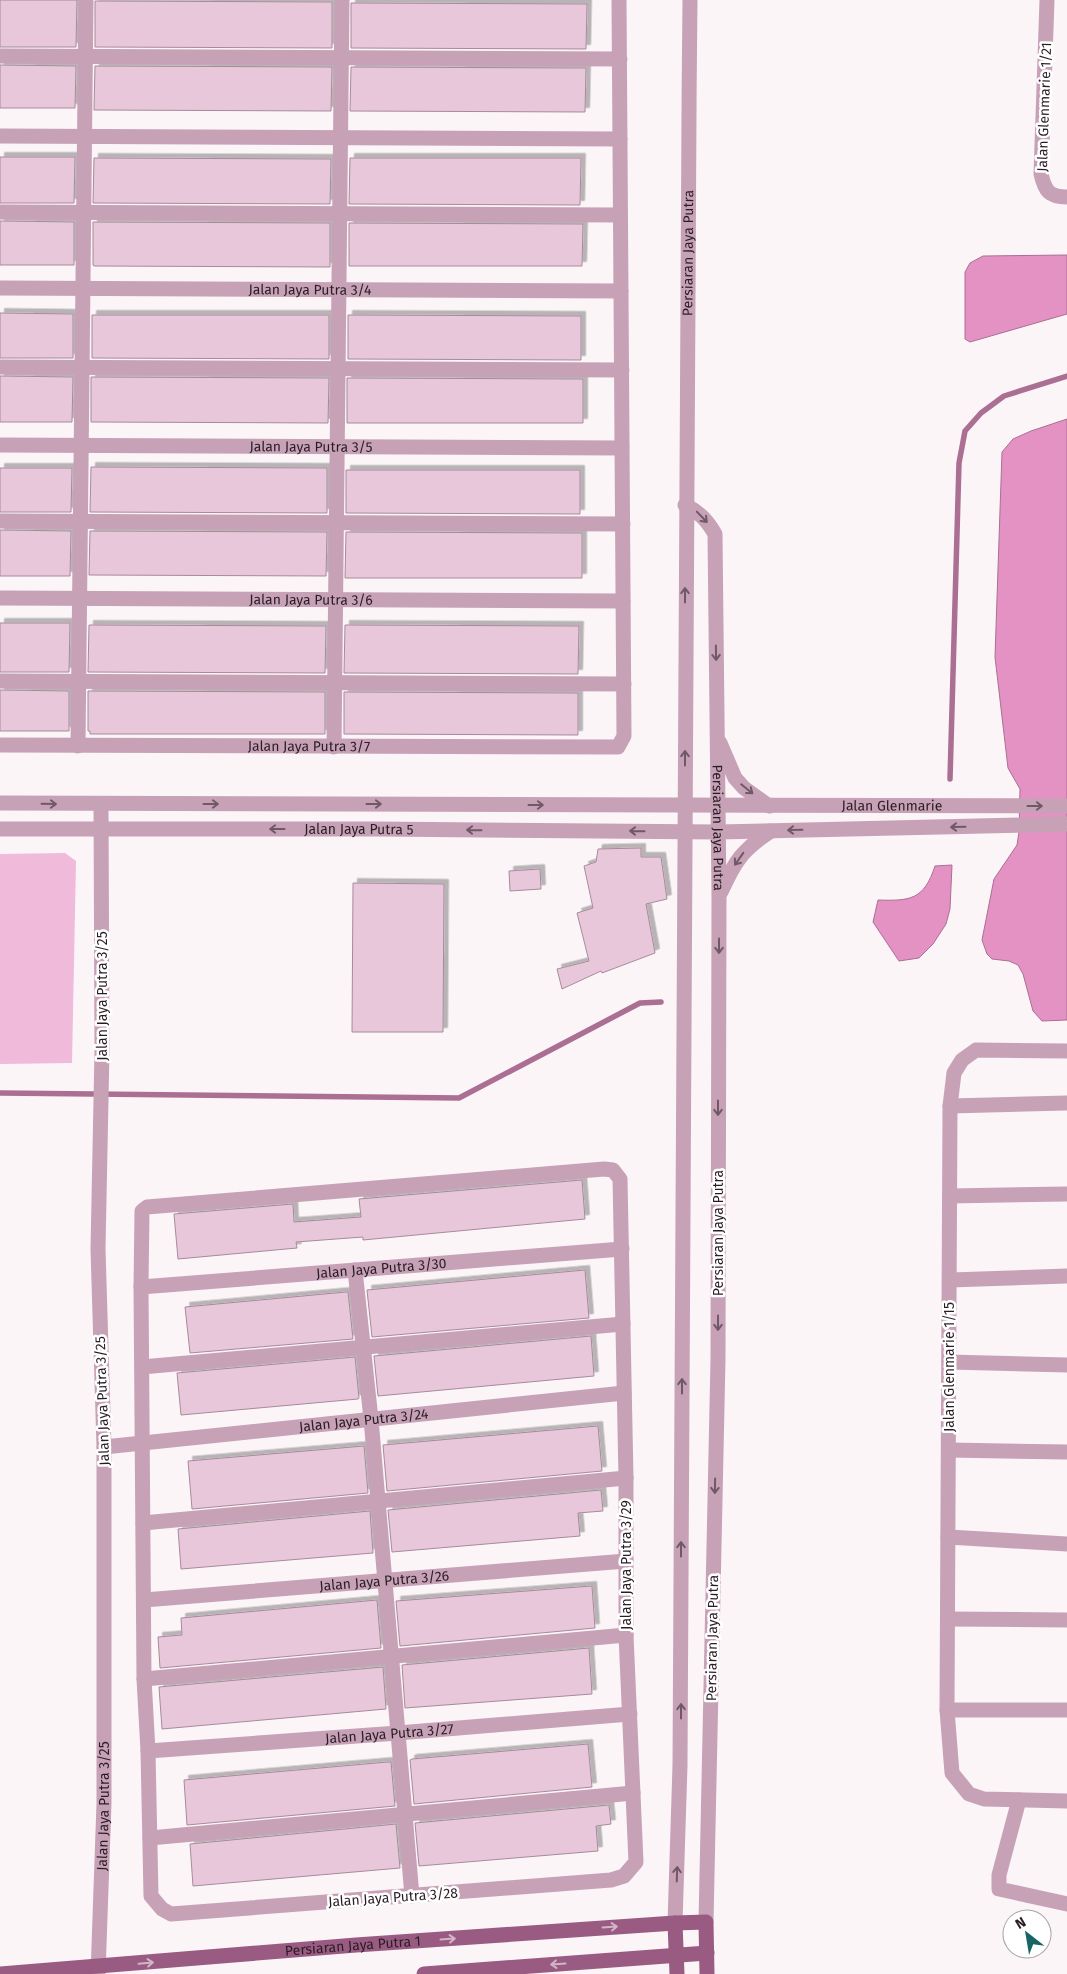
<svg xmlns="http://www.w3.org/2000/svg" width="1067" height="1974" font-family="'Fira Sans',sans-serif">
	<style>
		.green { fill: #f0bada }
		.water { fill: #e392c3; stroke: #ab6f93 }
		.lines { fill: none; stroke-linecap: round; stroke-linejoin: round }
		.stream { stroke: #ab6f93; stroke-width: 5.5 }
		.building { fill: #e7c7d9; stroke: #a88a9b; filter: url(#shadow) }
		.minor { stroke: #c7a2b7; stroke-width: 15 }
		.major { stroke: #9a5b82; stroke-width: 15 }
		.oneway { stroke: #705966 }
		.oneway2 { stroke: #d2b5c7 }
		.labels { text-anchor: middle; stroke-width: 5; stroke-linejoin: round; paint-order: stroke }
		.street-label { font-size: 14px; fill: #291d24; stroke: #fff }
	</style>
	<defs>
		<filter id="shadow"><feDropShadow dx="4.5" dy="-4.5" stdDeviation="0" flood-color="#0004"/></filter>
	</defs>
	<rect width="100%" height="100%" fill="#fbf5f8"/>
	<path class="green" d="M65 853 76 861 72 1063 0 1064V854Z"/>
	<path class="water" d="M1067 255V314L970 342 965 339V272L970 263 983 256Z
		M1067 419V1020L1042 1021 1033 1011 1023 974 1018 965 1009 961 992 959 987 954 982 940 994 879 1017 845 1019 832 1020 789 1008 768 995 657 1002 452 1013 439 1031 431Z
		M952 865 950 909 946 924 933 944 919 958 899 961 873 922 878 900C910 901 924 900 935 866Z"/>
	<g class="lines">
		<path class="stream" d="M950 779 959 463 965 431 981 413 1004 396 1067 376
			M0 1093 459 1098 640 1003 661 1002"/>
	</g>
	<path class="building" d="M0 0H77L76 47H0Z
		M95 1 332 2V48L95 47Z
		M351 3 587 4 586 49 351 48Z
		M0 65 76 66 75 108H0Z
		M95 66 332 67 331 111 94 110Z
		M351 67 586 68 585 112 350 111Z
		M0 157H75L74 203H0Z
		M94 158 331 159 330 204 93 203Z
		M350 158H581L580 205 349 204Z
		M0 221 74 222V265H0Z
		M93 222 330 223V267L94 266 93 265Z
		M349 223 583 224 582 266H349Z
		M0 313 73 314V358H0Z
		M92 315H329V359L92 358Z
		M348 315 581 316V360L348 359Z
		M0 376 73 377 72 422H0Z
		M91 377 329 378 328 423 93 422H91Z
		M347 378 583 379V423H347Z
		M91 467 327 468V513L90 512Z
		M0 468H72L71 512H0Z
		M346 470H580V514L346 513Z
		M0 530 71 531 70 576H0Z
		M90 531 327 532 326 576 89 575Z
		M346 532 582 533V578H345Z
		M0 623H70L69 672H0Z
		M89 625 326 626 325 673 88 672Z
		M345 625 579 626 578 674 344 673Z
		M0 690 69 691V731H0Z
		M88 691 325 692V734H90V731H88Z
		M344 692 578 693V735L344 734Z
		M641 848V857H661L667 899 646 904 655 953 602 973 601 971 562 989 557 969 589 961 577 913 593 908 584 866 596 862 598 849Z
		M540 869 541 889 510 891 509 871Z
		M353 883 444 884 443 1032H352Z
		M582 1180 585 1219 363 1240V1237L296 1242 297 1248 178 1259 174 1214 293 1204 294 1222 361 1217 359 1199Z
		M585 1270 589 1318 372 1337 367 1290Z
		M346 1292H348L353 1339 190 1353 185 1307Z
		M591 1336 594 1376 378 1396 374 1356Z
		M355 1357 359 1398 358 1399 181 1415 177 1373Z
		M598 1426 602 1471 387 1491 383 1445Z
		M364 1446 368 1493 192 1509 188 1461Z
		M601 1490 603 1511 578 1513 580 1536 392 1552 388 1510Z
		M370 1511 373 1553 181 1569 178 1529Z
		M592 1586 595 1628 400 1646 396 1601Z
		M377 1600 381 1648 160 1668 158 1637 182 1635 181 1618Z
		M589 1648 592 1694 405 1708 402 1665Z
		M383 1667 386 1709 162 1729 159 1687Z
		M588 1744 592 1787 414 1804 410 1760 412 1759Z
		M388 1762H391L395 1806 187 1825 184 1780Z
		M609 1805 611 1824 596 1826 598 1851 419 1866 415 1823Z
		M396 1824 400 1868 193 1886 190 1844Z"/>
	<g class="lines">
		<g class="minor">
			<path d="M1047 0 1041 174C1045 191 1049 197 1067 197"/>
			<path d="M0 56 620 59"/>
			<path d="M0 136 620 139"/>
			<path d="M0 212 620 215"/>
			<path id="s1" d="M0 288 621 291"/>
			<path d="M0 367 622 370"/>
			<path id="s2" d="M0 445 622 448"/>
			<path id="s3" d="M685 505C699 512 707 520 715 534L719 897 718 1359 706 1922"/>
			<path d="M0 521 623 524"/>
			<path id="s4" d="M0 598 623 601"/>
			<path d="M0 681 624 684"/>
			<path d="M720 743 735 778 744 788 769 806"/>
			<path id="s5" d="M0 745 618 747 624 736 619 0"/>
			<path d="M78 746 86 0"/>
			<path d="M334 747 342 0"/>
			<path id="s6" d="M0 803 1067 806"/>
			<path id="s7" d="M0 829H378L718 832 1067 824"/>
			<path d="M721 892C735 861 742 850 771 831"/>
			<path d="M1067 1051 976 1050 962 1060 954 1073 950 1106 947 1710 952 1773 969 1794 984 1799 1067 1801"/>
			<path d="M950 1106 1067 1103"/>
			<path d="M604 1169 613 1170 620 1179 626 1478V1635L636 1862 624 1876 611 1880 171 1914 162 1909 151 1896 148 1751 144 1679 141 1287 142 1211 147 1207Z"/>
			<path d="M950 1196 1067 1194"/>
			<path d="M355 1270 371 1419 412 1896"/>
			<path d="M950 1280 1067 1276"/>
			<path id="s8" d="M141 1287 622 1249"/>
			<path d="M949 1362 1067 1365"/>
			<path d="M142 1367 623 1324"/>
			<path id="s9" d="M104 1447 624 1393"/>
			<path d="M949 1450 1067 1452"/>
			<path d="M143 1523 626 1478"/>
			<path d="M948 1537 1067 1544"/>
			<path id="s10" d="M144 1600 626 1561"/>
			<path d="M948 1619 1067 1620"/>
			<path d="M144 1679 626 1635"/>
			<path d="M947 1710H1067"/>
			<path id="s11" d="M148 1751 398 1733 630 1714"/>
			<path d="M1019 1800 999 1875V1889L1067 1904"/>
			<path d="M150 1838 633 1793"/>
			<path id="s12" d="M675 1923 680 1765C684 1176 684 588 690 0"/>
			<path id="s13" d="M98 1974 104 1803V1447L98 1249 102 1050 101 804"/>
		</g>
		<g class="major">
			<path d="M675 1923 677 1974"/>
			<path id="s14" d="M0 1974 356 1945 675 1923 706 1922 707 1974"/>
			<path d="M424 1974 707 1953"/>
		</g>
	</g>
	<defs><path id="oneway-shaft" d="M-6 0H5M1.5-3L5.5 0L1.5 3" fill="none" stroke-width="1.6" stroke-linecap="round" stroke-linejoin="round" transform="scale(1.25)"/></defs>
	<g class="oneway">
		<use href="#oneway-shaft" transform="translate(702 517) rotate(46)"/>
		<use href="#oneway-shaft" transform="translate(685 595) rotate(-90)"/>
		<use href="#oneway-shaft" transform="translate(716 653) rotate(89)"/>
		<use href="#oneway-shaft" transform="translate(685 758) rotate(-90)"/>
		<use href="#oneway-shaft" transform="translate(747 789) rotate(39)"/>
		<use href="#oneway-shaft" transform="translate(49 804) rotate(1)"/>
		<use href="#oneway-shaft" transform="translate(211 804)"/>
		<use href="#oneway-shaft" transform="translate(374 804)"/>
		<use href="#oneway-shaft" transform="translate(536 805)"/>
		<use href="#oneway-shaft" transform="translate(1035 806)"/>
		<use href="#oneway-shaft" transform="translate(958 827) rotate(179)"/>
		<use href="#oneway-shaft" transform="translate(277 829) rotate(-180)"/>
		<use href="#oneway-shaft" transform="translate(474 830) rotate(-179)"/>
		<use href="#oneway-shaft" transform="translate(795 830) rotate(179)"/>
		<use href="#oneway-shaft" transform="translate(637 831) rotate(-179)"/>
		<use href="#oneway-shaft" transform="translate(739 859) rotate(125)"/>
		<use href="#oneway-shaft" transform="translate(719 946) rotate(90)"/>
		<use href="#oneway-shaft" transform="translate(718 1108) rotate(90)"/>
		<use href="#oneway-shaft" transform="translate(718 1323) rotate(90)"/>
		<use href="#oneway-shaft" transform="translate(682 1386) rotate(-90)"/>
		<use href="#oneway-shaft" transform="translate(715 1486) rotate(91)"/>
		<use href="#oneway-shaft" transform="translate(681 1549) rotate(-90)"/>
		<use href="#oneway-shaft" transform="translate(681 1711) rotate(-90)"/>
		<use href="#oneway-shaft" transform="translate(677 1874) rotate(-88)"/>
	</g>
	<g class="oneway2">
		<use href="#oneway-shaft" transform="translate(610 1927) rotate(-4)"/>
		<use href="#oneway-shaft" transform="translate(448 1939) rotate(-4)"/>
		<use href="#oneway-shaft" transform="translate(146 1963) rotate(-5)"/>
		<use href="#oneway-shaft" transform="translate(558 1964) rotate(176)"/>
	</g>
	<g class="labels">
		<g class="street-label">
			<text transform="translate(1044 107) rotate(-88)" y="5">Jalan Glenmarie 1/21</text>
			<text dy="5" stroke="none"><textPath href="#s12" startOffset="1670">Persiaran Jaya Putra</textPath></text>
			<text dy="5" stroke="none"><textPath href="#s1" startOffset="310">Jalan Jaya Putra 3/4</textPath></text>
			<text dy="5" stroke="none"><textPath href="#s2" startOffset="311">Jalan Jaya Putra 3/5</textPath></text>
			<text dy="5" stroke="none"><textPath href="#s4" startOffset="311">Jalan Jaya Putra 3/6</textPath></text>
			<text dy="5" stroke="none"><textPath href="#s5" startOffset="309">Jalan Jaya Putra 3/7</textPath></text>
			<text dy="5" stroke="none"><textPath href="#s6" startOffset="892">Jalan Glenmarie</textPath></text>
			<text dy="5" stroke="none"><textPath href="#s3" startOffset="336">Persiaran Jaya Putra</textPath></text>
			<text dy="5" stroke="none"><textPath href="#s7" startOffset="359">Jalan Jaya Putra 5</textPath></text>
			<text transform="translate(102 996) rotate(-90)" y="5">Jalan Jaya Putra 3/25</text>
			<text transform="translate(718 1233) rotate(-90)" y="5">Persiaran Jaya Putra</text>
			<text dy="5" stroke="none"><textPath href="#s8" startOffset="241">Jalan Jaya Putra 3/30</textPath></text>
			<text transform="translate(949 1367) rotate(-90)" y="5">Jalan Glenmarie 1/15</text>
			<text transform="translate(102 1401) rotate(-92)" y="5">Jalan Jaya Putra 3/25</text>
			<text dy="5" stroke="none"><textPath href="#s9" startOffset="261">Jalan Jaya Putra 3/24</textPath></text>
			<text transform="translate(626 1565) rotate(-90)" y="5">Jalan Jaya Putra 3/29</text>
			<text dy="5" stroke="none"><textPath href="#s10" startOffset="241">Jalan Jaya Putra 3/26</textPath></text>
			<text transform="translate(712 1638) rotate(-89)" y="5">Persiaran Jaya Putra</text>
			<text dy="5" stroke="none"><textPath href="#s11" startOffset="242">Jalan Jaya Putra 3/27</textPath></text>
			<text dy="5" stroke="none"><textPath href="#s13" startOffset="168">Jalan Jaya Putra 3/25</textPath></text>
			<text transform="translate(393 1897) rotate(-4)" y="5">Jalan Jaya Putra 3/28</text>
			<text dy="5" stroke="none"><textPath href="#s14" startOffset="354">Persiaran Jaya Putra 1</textPath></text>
		</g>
	</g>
	<g transform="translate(1027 1934) rotate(329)"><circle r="24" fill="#ffffff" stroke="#a9a5a7"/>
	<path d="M0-4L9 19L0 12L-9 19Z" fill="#176564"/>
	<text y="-8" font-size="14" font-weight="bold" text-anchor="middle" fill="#291d24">N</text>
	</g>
</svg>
